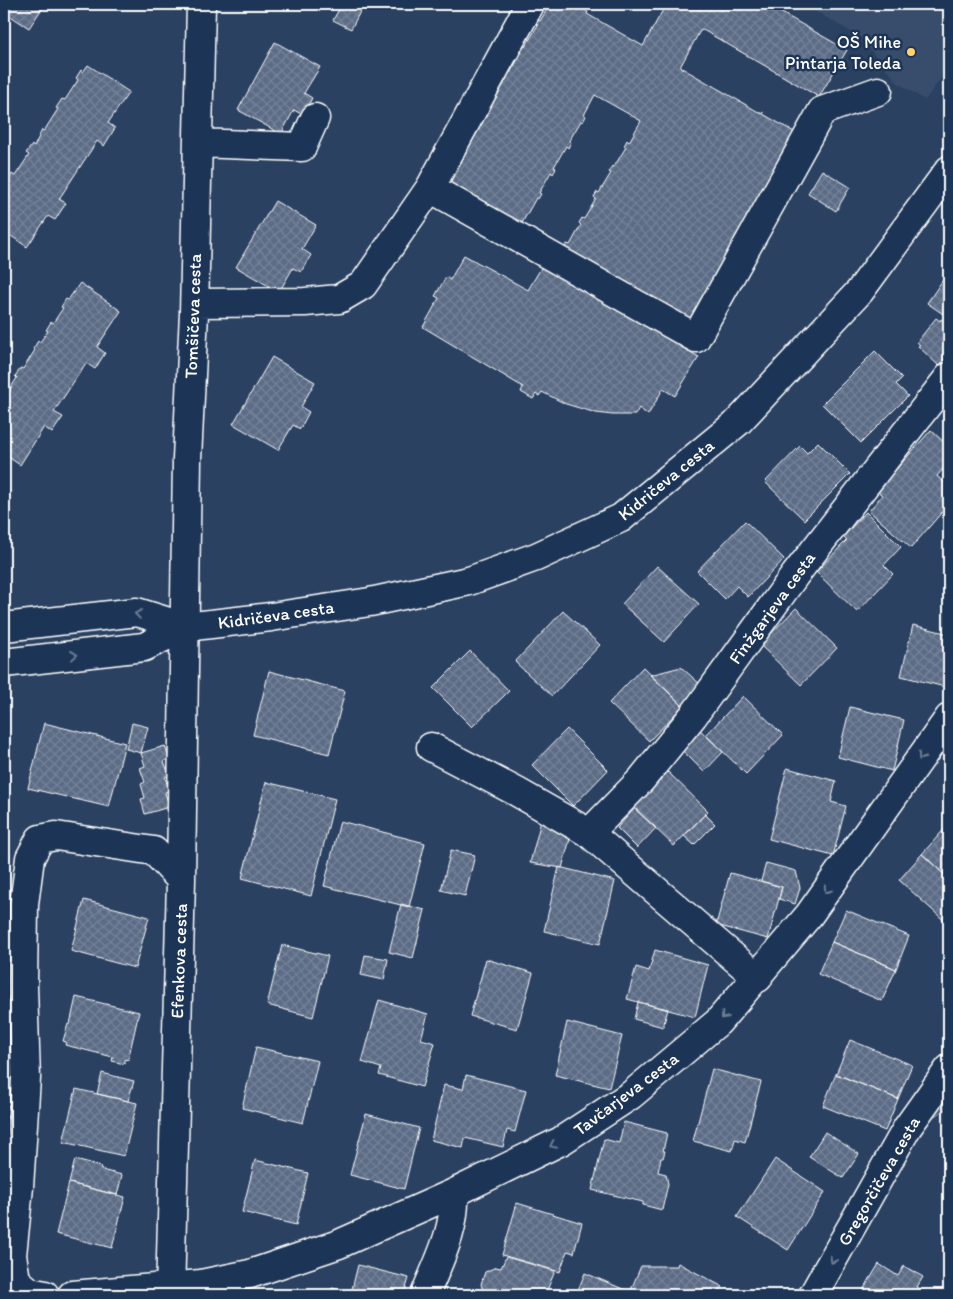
<svg xmlns="http://www.w3.org/2000/svg" width="953" height="1299" font-family="Itim,sans-serif">
	<style>
		.built { fill: #394e6c }
		.grass { fill: #465975; stroke: #a2acba }
		.building { fill: url(#building-cross-hatch); stroke: #fff }
		.lines { fill: none; stroke-linecap: round; stroke-linejoin: round }
		.minor-casing { stroke: #fff; stroke-width: 31 }
		.major-casing { stroke: #fff; stroke-width: 31 }
		.minor { stroke: #1d3557; stroke-width: 28 }
		.major { stroke: #1d3557; stroke-width: 28 }
		.oneway { stroke: #6c7c92 }
		.poi-dot { fill: #ffd166; stroke: #1d3557; stroke-width: 2 }
		.labels { text-anchor: middle; stroke-width: 5; stroke-linejoin: round; paint-order: stroke }
		.poi-label { font-size: 18px; fill: #fff; stroke: #1d3557; text-anchor: end }
		.street-label { font-size: 18px; fill: #fff; stroke: #1d3557 }
	</style>
	<defs>
		<pattern id="building-cross-hatch" width="8" height="8" patternUnits="userSpaceOnUse" patternTransform="scale(1.25)"><rect width="8" height="8" fill="#5b6c86"/><path d="M0 0l8 8M0 8l8-8" fill="none" stroke="#748298"/></pattern>
	</defs>
	<rect width="100%" height="100%" fill="#2a4161"/>
	<filter id="ink" filterUnits="userSpaceOnUse"><feTurbulence type="fractalNoise" baseFrequency=".02" numOctaves="2"/><feDisplacementMap in="SourceGraphic" scale="10" xChannelSelector="R" yChannelSelector="G"/><feConvolveMatrix kernelMatrix="1 2 1 2 8 2 1 2 1" color-interpolation-filters="sRGB"/></filter>
	<g filter="url(#ink)">
		<path class="built" d="M803 4H949V67L925 100 898 83 860 37Z"/>
		<path class="grass" d="M949 1086V1107L917 1127Z"/>
		<path class="building" d="M4 4H45L29 28 4 12Z
			M342 4H364L351 29 333 20Z
			M550 4H572L588 12 587 14 643 46 664 8 656 4H766L847 50 819 97 703 30 700 31 680 67 762 114 763 112V114L796 133 691 324 564 249 567 244 570 245 581 225 579 223 582 218 584 219 596 199 594 197 597 192 599 193 611 173 609 172 612 166 614 167 626 147 624 146 627 140 629 142 641 121 595 95 584 115 586 116 583 122 581 121 569 141 571 142 568 148 566 146 554 167 556 168 553 174 551 172 539 193 541 194 538 199 536 198 522 223 523 226 450 186 451 184 445 180 465 151 477 130 475 129 478 124 480 125 492 104 490 103 493 98 495 99 507 78 505 77 508 72 510 73 522 52 520 51 523 46 525 47 538 25 536 24 538 20 540 21Z
			M275 42 320 67 304 93 312 98 303 115 294 110 281 134 238 110Z
			M88 65 129 92 108 123 115 128 104 146 97 141 59 199 66 203 55 220 48 216 27 247 4 231V193L9 184 7 183 12 174 15 176 29 155 26 153 32 145 34 147 42 130 44 131 58 109 56 108 62 99 65 100 78 80 76 78 81 70 83 72Z
			M822 170 850 187 836 211 808 193Z
			M275 201 316 225 302 249 311 255 301 272 293 268 279 292 236 267Z
			M464 255 528 290 544 263 678 340 676 344 699 357 675 396 663 389 648 415 639 408 635 415H612L596 413 566 404 542 392 539 396 536 394 533 399 521 392 523 387 423 327 439 298 435 296 446 277 450 280Z
			M949 271V318L927 303Z
			M80 283 121 311 97 347 105 353 95 369 86 363 54 412 63 417 52 433 44 427 20 465 4 454V393L7 388 10 389 17 378 15 376 21 368 23 369 35 350 33 349 38 341 40 342 48 331 46 330 51 322 53 323 63 308 61 307 66 299 68 300Z
			M936 318 940 321 941 319 949 325V353L939 366 918 346 920 345 917 342Z
			M875 351 902 378 896 384 908 396 861 443 822 404Z
			M272 357 315 382 301 407 309 412 300 429 293 425 278 450 233 424Z
			M949 401V417L941 409Z
			M931 430 949 447V462L937 476 949 487V504L911 548 869 511 882 495 877 491Z
			M818 442 850 474 804 520 765 482 800 446 807 453Z
			M866 512 901 547 884 565 893 574 857 612 816 572 847 540 843 536Z
			M745 521 784 559 748 597 737 586 725 599 697 571Z
			M657 566 699 604 664 642 622 604Z
			M796 608 837 648 801 685 760 645Z
			M563 611 600 645 552 696 515 662Z
			M913 625 949 634V688L901 676Z
			M470 651 509 691 472 727 433 688Z
			M643 667 683 706 649 741 609 703Z
			M681 667 701 685 683 706 650 675Z
			M269 671 345 691 329 754 253 735Z
			M743 696 783 735 746 774 706 735Z
			M850 707 904 720 892 771 838 757Z
			M44 723 125 743 109 807 28 788Z
			M132 723 148 727 141 753 126 749Z
			M697 727 723 752 704 772 678 746Z
			M567 729 608 770 573 806 532 765Z
			M165 746 169 759 164 761 169 775 165 777 169 791 165 792 169 807 145 814 141 799 145 798 141 784 145 782 140 768 145 766 141 753Z
			M787 768 836 781 831 802 846 806 833 856 769 839Z
			M668 772 708 811 674 846 633 807Z
			M266 782 335 799 311 896 242 878Z
			M635 808 656 828 637 848 617 828Z
			M705 814 715 824 694 845 684 836Z
			M340 821 425 843 409 907 324 886Z
			M541 821 570 839 562 868 530 863Z
			M948 825 949 826V879L922 854Z
			M451 850 475 855 465 896 441 890Z
			M922 854 949 879V925L899 880Z
			M766 863 796 871 800 888 795 904 779 899 782 887 761 881Z
			M4 865 8 866 4 884Z
			M559 867 615 881 600 944 544 931Z
			M730 873 782 887 768 939 716 925Z
			M84 900 149 917 135 968 71 951Z
			M401 904 425 910 413 958 389 952Z
			M846 910 909 936 896 969 832 942Z
			M832 942 896 969 882 1001 818 974Z
			M282 945 328 956 313 1017 267 1005Z
			M655 950 708 965 695 1017 627 999 636 967 649 971Z
			M365 955 388 959 384 980 361 975Z
			M486 959 533 973 517 1029 470 1016Z
			M76 997 139 1012 128 1060 125 1059 124 1064 112 1061 113 1057 65 1045 66 1042 63 1041 68 1024H70Z
			M379 1000 428 1014 421 1039 435 1043 422 1087 379 1075 381 1068 362 1062Z
			M638 1002 668 1009 663 1027 634 1019Z
			M567 1022 622 1036 609 1088 555 1075Z
			M850 1040 912 1065 898 1099 836 1074Z
			M256 1047 318 1061 303 1123 242 1108Z
			M712 1069 761 1082 745 1142 735 1139 732 1151 693 1141Z
			M102 1073 134 1081 128 1101 97 1094Z
			M836 1074 898 1099 885 1131 823 1106Z
			M466 1075 526 1090 515 1132 507 1130 503 1147 465 1138 463 1148 431 1140 444 1085 463 1089Z
			M76 1089 137 1103 124 1156 63 1142Z
			M4 1105 10 1106 4 1132Z
			M366 1114 419 1128 404 1189 350 1175Z
			M624 1122 667 1133 663 1151H665L663 1158H661L658 1172 666 1174 668 1184 662 1210 643 1205V1202L592 1190 604 1139 619 1143Z
			M825 1132 859 1154 843 1178 809 1157Z
			M775 1159 825 1192 788 1250 737 1217Z
			M75 1160 102 1167 101 1170 122 1175 117 1195 69 1183Z
			M255 1160 308 1173 296 1225 242 1212Z
			M69 1183 125 1197 112 1248 56 1234Z
			M517 1203 582 1223 574 1253 567 1251 560 1272 502 1255Z
			M506 1257 555 1271 545 1295 484 1294 481 1284 485 1272 496 1267 501 1268Z
			M678 1263 723 1287 713 1295H638L630 1292 641 1266H677Z
			M879 1264 898 1276 904 1266 923 1277 917 1287 926 1292 925 1295H860Z
			M358 1265 409 1278 404 1295H331L332 1288 351 1293Z
			M585 1273 630 1292 638 1295H576Z"/>
		<g class="lines">
			<g class="minor-casing">
				<path id="minor" d="M198 143 302 147 315 118
					M430 188 696 338 822 111 878 91
					M195 303 305 302 339 299 363 285 430 188 530 4
					M431 747 517 792 589 833 758 978
					M589 833 641 780 693 716 795 575 949 377
					M45 1295 30 1292 16 1280 12 1255 19 1187 26 1078 23 987 24 904 30 858 40 839 56 836 154 851 181 880
					M72 1295 201 1284 250 1274 339 1244 454 1193 561 1141 631 1095 718 1022 809 915 949 718
					M170 1295 181 880 187 459 194 313 201 4
					M425 1295C438 1262 456 1230 454 1193
					M813 1295 907 1128 949 1069"/>
			</g>
			<g class="major-casing">
				<path id="major" d="M4 627 137 612 185 627
					M4 663 144 647 185 627 271 617 370 602 469 581 536 557 621 518 739 421 860 291 949 170"/>
			</g>
			<use href="#minor" class="minor"/>
			<use href="#major" class="major"/>
		</g>
		<defs><path id="oneway-chevron" d="M-2-3.5L2.5 0L-2 3.5" fill="none" stroke-width="1.6" stroke-linecap="round" stroke-linejoin="round" transform="scale(1.25)"/></defs>
		<g class="oneway">
			<use href="#oneway-chevron" transform="translate(138 614) rotate(-172)"/>
			<use href="#oneway-chevron" transform="translate(74 655) rotate(-6)"/>
			<use href="#oneway-chevron" transform="translate(921 757) rotate(125)"/>
			<use href="#oneway-chevron" transform="translate(827 890) rotate(125)"/>
			<use href="#oneway-chevron" transform="translate(724 1016) rotate(131)"/>
			<use href="#oneway-chevron" transform="translate(553 1145) rotate(154)"/>
			<use href="#oneway-chevron" transform="translate(833 1260) rotate(120)"/>
		</g>
	</g>
	<circle class="poi-dot" cx="911" cy="52" r="5"/>
	<g class="labels">
		<g class="poi-label">
			<text x="901" y="48">OŠ Mihe<tspan x="901" dy="21">Pintarja Toleda</tspan></text>
		</g>
		<g class="street-label">
			<text transform="translate(193 316) rotate(-88)" y="6">Tomšičeva cesta</text>
			<text transform="translate(666 480) rotate(-39)" y="6">Kidričeva cesta</text>
			<text transform="translate(772 608) rotate(-54)" y="6">Finžgarjeva cesta</text>
			<text transform="translate(276 615) rotate(-8)" y="6">Kidričeva cesta</text>
			<text transform="translate(179 961) rotate(-88)" y="6">Efenkova cesta</text>
			<text transform="translate(626 1094) rotate(-37)" y="6">Tavčarjeva cesta</text>
			<text transform="translate(879 1181) rotate(-60)" y="6">Gregorčičeva cesta</text>
		</g>
	</g>
	<rect width="953" height="1299" fill="none" stroke="#1d3557" stroke-width="20"/>
	<rect x="10" y="10" width="933" height="1279" fill="none" stroke="#fff" stroke-width="2" filter="url(#ink)"/>
</svg>
